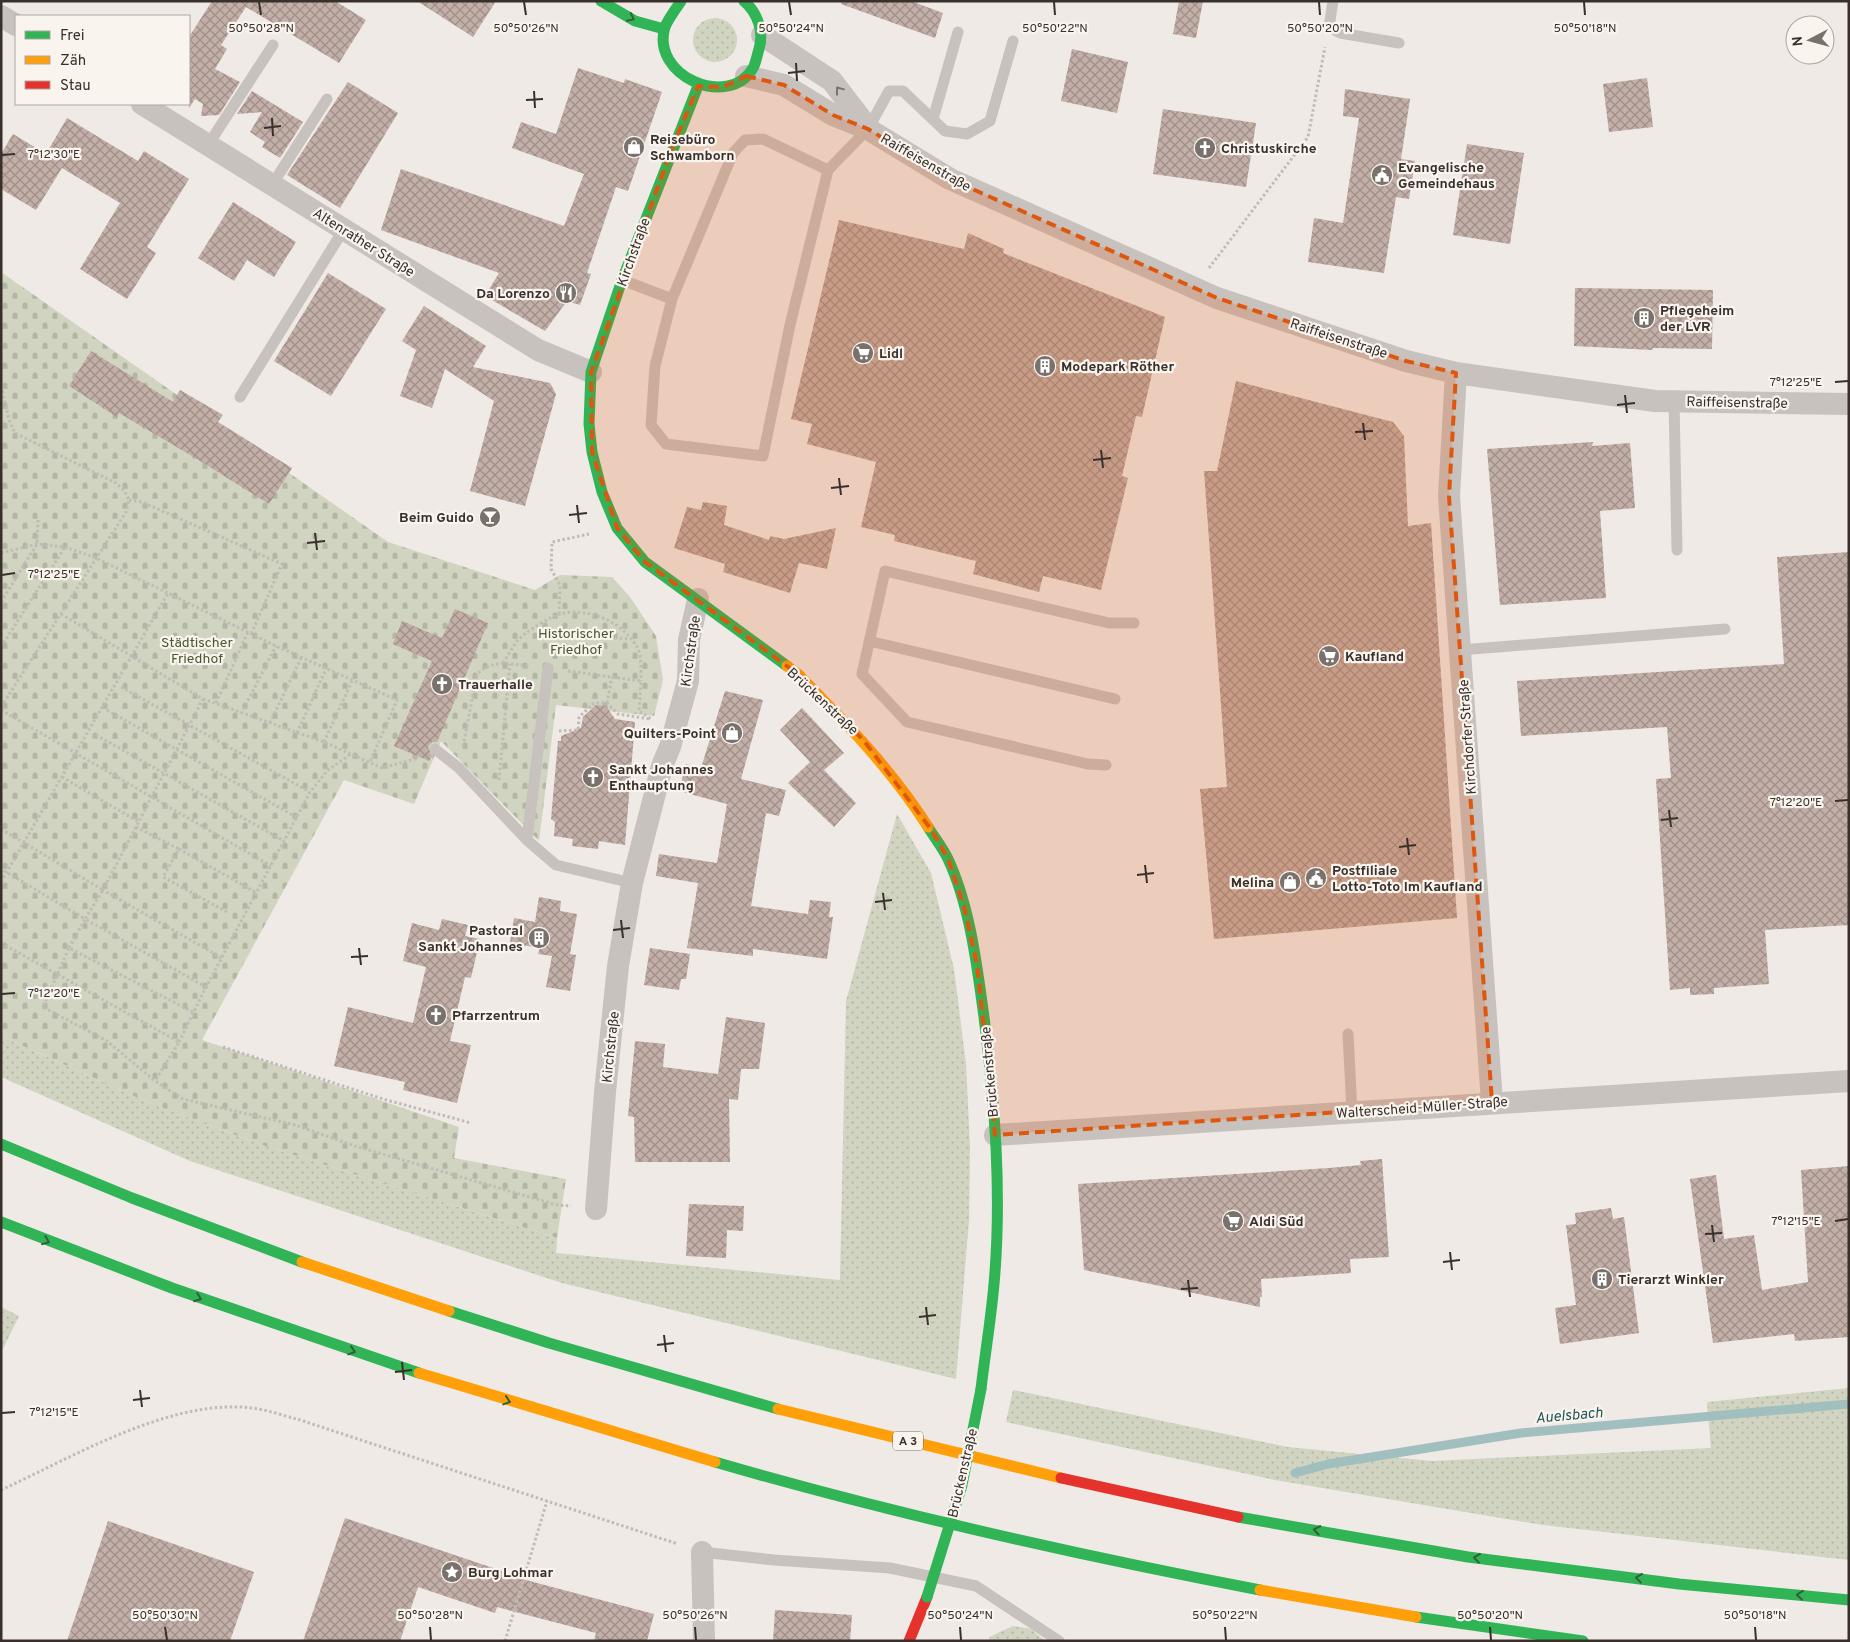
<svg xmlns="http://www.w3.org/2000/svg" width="1850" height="1642" font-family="Overpass,sans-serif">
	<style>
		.grass { fill: url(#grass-dots) }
		.cemetery { fill: url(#cemetery-stones) }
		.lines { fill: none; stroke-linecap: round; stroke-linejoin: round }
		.stream { stroke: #a2bfbf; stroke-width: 9 }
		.building { fill: url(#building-cross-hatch) }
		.path { stroke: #c1bbb6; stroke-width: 3; stroke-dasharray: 2.5 2.5; stroke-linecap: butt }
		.lane { stroke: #c8c2be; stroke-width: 11 }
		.street { stroke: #c8c2be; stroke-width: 22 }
		.fast { stroke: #30b455; stroke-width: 11 }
		.slow { stroke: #ff9f0a; stroke-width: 11 }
		.jam { stroke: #e5322d; stroke-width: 11 }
		.fast-bridge { stroke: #30b455; stroke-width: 11 }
		.oneway { stroke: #365e3a }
		.oneway2 { stroke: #79726d }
		.marked { fill: #df570e; fill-opacity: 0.2; stroke: #df570e; stroke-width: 4; stroke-dasharray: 10 6; stroke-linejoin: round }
		.ticks { fill: none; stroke: #39302b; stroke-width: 2 }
		.labels { text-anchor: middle; stroke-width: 4.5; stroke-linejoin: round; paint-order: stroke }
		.shield { fill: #faf4ee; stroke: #736b66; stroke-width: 1 }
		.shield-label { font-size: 12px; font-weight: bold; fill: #39302b }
		.poi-label { font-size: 14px; font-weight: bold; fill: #39302b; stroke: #faf4ee; text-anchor: start }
		.street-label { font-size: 14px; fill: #39302b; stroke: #faf4ee }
		.park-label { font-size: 14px; fill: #495730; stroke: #faf4ee }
		.water-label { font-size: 15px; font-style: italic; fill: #22575a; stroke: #faf4ee }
		.ticks-label { font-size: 12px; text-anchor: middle; fill: #39302b; stroke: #faf4ee; stroke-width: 4.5; stroke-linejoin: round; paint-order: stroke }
	</style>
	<defs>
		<pattern id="grass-dots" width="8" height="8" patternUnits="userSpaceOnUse" patternTransform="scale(1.25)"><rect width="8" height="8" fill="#d0d4c0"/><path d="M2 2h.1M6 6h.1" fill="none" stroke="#b3b6a5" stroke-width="1.8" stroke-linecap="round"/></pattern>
		<pattern id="cemetery-stones" width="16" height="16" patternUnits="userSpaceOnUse" patternTransform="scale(1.25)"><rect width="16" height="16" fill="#d0d4c0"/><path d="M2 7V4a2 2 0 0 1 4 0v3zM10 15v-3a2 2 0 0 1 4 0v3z" fill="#b3b6a5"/></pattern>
		<pattern id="building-cross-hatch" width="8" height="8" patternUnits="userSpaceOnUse" patternTransform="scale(1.25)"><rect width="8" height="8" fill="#c2afa7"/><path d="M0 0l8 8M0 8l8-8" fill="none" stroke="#9f8f88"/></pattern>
	</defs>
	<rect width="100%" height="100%" fill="#efeae5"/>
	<path class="grass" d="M693 40a22 22 0 1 1 44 0a22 22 0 1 1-44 0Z
		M897 814 931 873 954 969 966 1064 970 1147 969 1220 956 1379 562 1283 190 1161 1 1077V1036L147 1102 262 1145 557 1238 556 1253 840 1280 846 1001Z
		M1 1307 19 1316 1 1353Z
		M1849 1388V1560L1543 1525 1275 1480 1006 1422 1013 1390 1288 1447 1432 1461 1711 1448 1707 1402Z
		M1013 1626 1031 1629 1045 1641H989V1637Z"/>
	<path class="cemetery" d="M1 272 388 542 535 590 560 575 612 577 630 597 656 636 663 680 654 716 556 705 539 841 441 741 414 804 344 780 202 1040 459 1127 454 1158 566 1179 557 1238 262 1145 147 1102 1 1036Z"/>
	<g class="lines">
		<path class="stream" d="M1295 1473 1328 1464 1521 1433 1849 1404"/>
	</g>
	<path class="building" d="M212 1H335L366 20 339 63 246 7 221 45 227 49 215 69 240 82 219 115 201 116 203 104 195 99 189 108V37Z
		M417 1H496L473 37Z
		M842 1H911L943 13 935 38 841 4Z
		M1179 1H1203L1196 38 1173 34Z
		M1072 49 1128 62 1117 113 1061 101Z
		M578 68 624 83 625 79 662 92 628 191 616 187 587 273 591 274 580 305 567 301 545 331 485 296 499 273 381 230 401 169 564 226 584 174 512 148 521 122 556 134Z
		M1647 78 1653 127 1609 132 1603 84Z
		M348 82 398 113 340 208 287 175Z
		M1345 89 1410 99 1401 159 1415 161 1409 199 1396 197 1384 273 1308 262 1314 218 1343 223 1359 118 1343 116Z
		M252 91 303 122 280 158 262 147 265 142 250 132 262 112 237 114Z
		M1163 109 1256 123 1246 187 1153 174Z
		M67 118 138 161 144 151 189 179 147 247 156 253 127 299 80 269 120 203 62 168 36 210 1 189V154L13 134 46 154Z
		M1467 144 1524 153 1510 244 1453 235Z
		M233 202 296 242 274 277 247 260 234 281 198 258Z
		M839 220 964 249 968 233 1004 249 1003 253 1165 317 1142 417 1136 416 1122 476 1128 478 1101 590 1043 576 1039 592 973 574 976 561 894 541 895 535 861 527 876 462 807 444 812 424 791 419Z
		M328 273 386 309 331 396 274 361Z
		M1575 288 1713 290 1712 349 1653 348 1652 350 1574 346Z
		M424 306 486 346 473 367 550 383 556 394 525 506 470 491 494 401 445 369 432 408 400 396 416 350 402 341Z
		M91 351 173 402 180 390 223 415 218 422 292 468 269 504 197 459 119 413 117 417 69 386Z
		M1236 381 1393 422 1404 436 1408 526 1431 523 1457 918 1214 939 1200 789 1227 787 1204 471H1217Z
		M1593 442 1592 446 1630 443 1635 508 1600 511 1606 598 1500 605 1487 449Z
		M703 502 727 506 724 525 769 540 770 536 784 539 836 528 827 569 799 563 790 593 723 572 725 564 674 548 687 507 701 510Z
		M1849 552V925L1765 930 1769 984 1714 988V994L1690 995V988L1670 990 1656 779 1671 778 1667 727 1521 736 1517 681 1784 664 1777 557Z
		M455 609 488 623 437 742H432L428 747 432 756 429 761 394 746 432 661 393 644 402 621 442 638Z
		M725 691 763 700 741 779 786 790 779 816 766 813 751 906 808 914 810 900 831 902 829 917H833L827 959 753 949V956L687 948 698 883 656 876 659 854 717 863 727 804 679 791 686 764 701 768Z
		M596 705 606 706 615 719 635 722 625 845 599 841 598 849 572 846 573 839 554 836 555 822 551 819 558 741H561V736L581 728 583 717Z
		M802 708 844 753 824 770 856 803 834 827 788 783 810 762 780 730Z
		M539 897 561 901 560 911 577 914 570 954 576 955 570 991 546 987 552 956 538 954 540 948 510 943 514 918 535 922Z
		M442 919 468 925 465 936 480 939 471 978 465 977 450 1041 471 1045 457 1103 403 1090 405 1082 334 1066 348 1007 413 1023 426 967 403 961 412 923 439 930Z
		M650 948 690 954 686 979H681L679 990 644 985Z
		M726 1017 765 1023 759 1069H741L738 1100 729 1099 730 1162H635L634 1117 628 1116 635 1041 665 1044 663 1067 718 1074Z
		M1382 1159 1389 1257 1350 1259 1351 1273 1261 1279 1262 1297H1260V1307L1084 1270 1078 1184 1329 1168 1361 1165 1360 1161Z
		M1849 1166V1337L1795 1341 1794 1334 1713 1343 1690 1179 1716 1175 1724 1239 1754 1235 1762 1290 1808 1282 1801 1170Z
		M689 1204 744 1206 743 1231 727 1230 726 1258 686 1256Z
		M1611 1208 1613 1219 1624 1217 1639 1333 1560 1344 1555 1308 1576 1305 1566 1225 1576 1224 1575 1213Z
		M345 1518 508 1573 507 1575 654 1614 647 1641H594L596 1633 497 1607 495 1613 418 1587 400 1641H303Z
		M108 1521 254 1572 230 1641H67Z
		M775 1610 852 1615 850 1641H773Z"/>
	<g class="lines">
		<path class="path" d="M1209 268 1308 137 1325 47
			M1 386 9 420 15 433 116 483 125 492 129 500 126 512 1 707
			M129 500 142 502 282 564 251 634
			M1 553 37 544 65 547 96 558 276 646 397 700 370 762
			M1 602 37 544 38 520
			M61 614 203 699 103 890 222 958
			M559 614 560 585 551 569 552 542 589 534
			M565 633 629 639
			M1 647 65 547
			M503 663C508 656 512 647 518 640 524 633 551 616 560 614 588 607 622 621 637 647 642 656 641 670 641 681
			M568 671 641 681 639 711 651 719
			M121 687 310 792
			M203 699 324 742 382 768 419 758
			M216 703 248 632
			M607 703 612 677
			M1 710 271 866
			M107 710 296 817
			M241 714 276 646
			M270 723 301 658
			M559 731 578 730 579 717 594 703H607L618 714 650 719
			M297 733 326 669
			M96 735 284 841
			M324 742 352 681
			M463 746 477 674C493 659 509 664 529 666
			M62 777 139 822
			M499 780 510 664
			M136 827 179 849
			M1 829 103 890 85 919 1 869
			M1 882 168 593
			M227 912 163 877 179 849 257 893
			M1 943 179 1042 155 1081
			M69 948 85 919 206 987
			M193 1012 69 948 43 1007 107 1041 155 1081 183 1099 295 1125 355 1146 557 1205 571 1206
			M179 1042 206 987 310 792 328 770 351 754
			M223 1047 383 1099 471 1123
			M1 1490C73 1457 171 1398 252 1408 268 1410 285 1416 300 1420L678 1544
			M505 1641 547 1501"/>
		<path class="lane" d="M1333 1 1329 27 1340 33 1399 43
			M933 119 958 32
			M763 139 828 170 790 325 763 456 666 444 651 425 655 366 672 299 733 153 745 140Z
			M208 145 273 45
			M828 170 868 129 889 91H903L945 131 967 134 990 121 1013 41
			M272 185 327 99
			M622 280 672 299
			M240 397 344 229
			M1674 401 1677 550
			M869 641 1115 699
			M1460 650 1725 629
			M435 749 459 768 527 840 556 865 632 883
			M1106 765 1088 764 907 722 862 674 885 571 1109 623H1134
			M527 840 548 668
			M1348 1034 1352 1111
			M702 1552 774 1560 890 1568 976 1586 1059 1641"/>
		<path class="street" d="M1 16 16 25
			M762 35 832 81 868 128
			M746 76 784 85 833 115 868 129 950 179 1217 298 1406 361 1456 373 1655 401 1849 404
			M142 104 538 350 591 372
			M1456 373 1449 496 1492 1102
			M995 1135 1849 1081
			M596 1209 605 1092 618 966 632 883 662 766 670 747 688 681 689 640 698 599
			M702 1552 704 1641"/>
		<path class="fast" d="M601 1 635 21 664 29
			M681 1C676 9 668 19 665 27 650 76 729 110 753 68 756 63 757 55 759 49 764 32 758 13 744 1
			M698 86 622 280 591 372 589 424 592 452 602 492 617 528 645 562 787 666
			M928 827C934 837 943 848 948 859 970 906 977 966 984 1017 995 1105 1002 1195 994 1284 991 1319 985 1354 981 1389
			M1 1144 132 1198 302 1262
			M1 1222 172 1288 419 1373
			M449 1311 549 1343 778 1409
			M715 1462C894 1514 1077 1555 1260 1590
			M1238 1517 1468 1557 1679 1584 1849 1600
			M1416 1617 1583 1641"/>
		<path class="slow" d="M787 666 799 675C846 723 892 770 928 827
			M302 1262 449 1311
			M419 1373 715 1462
			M778 1409 1061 1478
			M1260 1590 1416 1617"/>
		<path class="jam" d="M1061 1478 1238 1517
			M909 1641 927 1597"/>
		<path class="fast-bridge" d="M927 1597 962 1485 981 1389"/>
	</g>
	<defs><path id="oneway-chevron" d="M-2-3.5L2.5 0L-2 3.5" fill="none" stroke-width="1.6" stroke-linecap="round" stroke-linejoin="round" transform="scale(1.25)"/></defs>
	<g class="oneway">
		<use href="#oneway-chevron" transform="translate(631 18) rotate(26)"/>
		<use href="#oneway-chevron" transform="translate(46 1241) rotate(22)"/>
		<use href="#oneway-chevron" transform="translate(198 1298) rotate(20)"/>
		<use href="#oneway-chevron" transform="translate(352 1351) rotate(18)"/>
		<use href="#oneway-chevron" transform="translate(507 1401) rotate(18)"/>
		<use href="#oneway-chevron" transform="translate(1317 1530) rotate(-170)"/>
		<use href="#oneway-chevron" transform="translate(1477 1558) rotate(-173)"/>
		<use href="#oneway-chevron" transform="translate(1639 1578) rotate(-173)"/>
		<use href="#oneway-chevron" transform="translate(1800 1595) rotate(-174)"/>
	</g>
	<use class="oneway2" href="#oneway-chevron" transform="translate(839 90) rotate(-127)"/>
	<path class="marked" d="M746 76 784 85 833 115 868 129 950 179 1217 298 1406 361 1456 373 1449 496 1492 1102 995 1135 977 965 964 907 948 859 930 828 864 741 799 675 645 562 617 528 592 452 591 372 670 153 698 86 723 87Z"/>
	<path class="ticks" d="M259 2 261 15M524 2 526 15M789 2 791 15M1054 2 1055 15M1319 2 1320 15M1584 2 1585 15M796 63 797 81M788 73 805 71M534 91 535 108M526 100 543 99M272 118 273 136M264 128 281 126M2 155 15 154M1835 382 1848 381M1625 395 1627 413M1617 405 1635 403M1363 423 1365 440M1355 432 1373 431M1101 450 1103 468M1093 460 1111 458M839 478 841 495M831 488 849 486M577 505 579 523M569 515 587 513M315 533 317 550M307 543 325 541M2 575 15 573M1835 801 1848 800M1669 810 1671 827M1661 820 1678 818M1407 838 1409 855M1399 847 1416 845M1145 865 1147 883M1137 875 1154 873M883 893 885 910M875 902 892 900M621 920 623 938M613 930 630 928M359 948 361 965M351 957 368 956M2 994 15 993M1835 1221 1848 1219M1712 1225 1714 1242M1705 1234 1722 1233M1450 1252 1452 1270M1443 1262 1460 1260M1188 1280 1190 1297M1181 1289 1198 1288M926 1307 928 1325M919 1317 936 1315M664 1335 666 1352M657 1345 674 1343M402 1362 404 1380M395 1372 412 1370M140 1390 142 1407M133 1400 150 1398M2 1413 15 1412M165 1627 167 1640M430 1627 431 1640M695 1627 696 1640M960 1627 961 1640M1225 1627 1226 1640M1490 1627 1491 1640M1755 1627 1756 1640"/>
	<defs>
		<g id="shop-disc" transform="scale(1.125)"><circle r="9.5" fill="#79716c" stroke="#faf4ee"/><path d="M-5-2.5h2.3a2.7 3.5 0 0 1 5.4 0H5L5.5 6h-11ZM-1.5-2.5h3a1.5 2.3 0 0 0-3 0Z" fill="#fff"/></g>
		<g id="church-disc" transform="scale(1.125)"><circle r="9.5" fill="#79716c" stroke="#faf4ee"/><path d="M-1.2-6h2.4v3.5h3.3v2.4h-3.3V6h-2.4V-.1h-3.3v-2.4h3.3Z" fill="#fff"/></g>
		<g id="civic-disc" transform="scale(1.125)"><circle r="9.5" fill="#79716c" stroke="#faf4ee"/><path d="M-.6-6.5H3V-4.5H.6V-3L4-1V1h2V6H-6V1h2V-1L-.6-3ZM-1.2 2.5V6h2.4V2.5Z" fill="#fff"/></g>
		<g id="restaurant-disc" transform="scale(1.125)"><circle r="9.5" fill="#79716c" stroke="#faf4ee"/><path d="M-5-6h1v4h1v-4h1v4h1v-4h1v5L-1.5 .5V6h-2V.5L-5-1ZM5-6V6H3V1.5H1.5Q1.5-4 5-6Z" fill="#fff"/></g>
		<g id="building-disc" transform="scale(1.125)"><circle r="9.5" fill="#79716c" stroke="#faf4ee"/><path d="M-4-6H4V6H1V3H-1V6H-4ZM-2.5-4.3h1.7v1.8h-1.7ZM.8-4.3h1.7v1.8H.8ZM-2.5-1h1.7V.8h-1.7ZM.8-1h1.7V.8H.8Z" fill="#fff"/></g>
		<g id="supermarket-disc" transform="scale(1.125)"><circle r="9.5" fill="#79716c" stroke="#faf4ee"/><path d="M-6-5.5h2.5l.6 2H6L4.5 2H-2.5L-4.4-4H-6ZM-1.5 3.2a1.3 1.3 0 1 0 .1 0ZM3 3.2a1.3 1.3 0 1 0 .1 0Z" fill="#fff"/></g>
		<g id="bar-disc" transform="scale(1.125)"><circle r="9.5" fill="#79716c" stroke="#faf4ee"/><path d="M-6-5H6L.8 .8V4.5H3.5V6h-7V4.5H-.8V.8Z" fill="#fff"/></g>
		<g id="sight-disc" transform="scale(1.125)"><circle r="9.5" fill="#79716c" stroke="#faf4ee"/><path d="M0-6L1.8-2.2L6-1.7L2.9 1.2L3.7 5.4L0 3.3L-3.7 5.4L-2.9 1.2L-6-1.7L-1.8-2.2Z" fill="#fff"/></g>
	</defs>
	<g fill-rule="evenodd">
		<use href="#shop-disc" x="634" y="147"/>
		<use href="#church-disc" x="1205" y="148"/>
		<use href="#civic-disc" x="1382" y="175"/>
		<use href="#restaurant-disc" x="566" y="293"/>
		<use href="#building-disc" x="1644" y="318"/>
		<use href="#supermarket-disc" x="863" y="353"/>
		<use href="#building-disc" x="1045" y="366"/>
		<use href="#bar-disc" x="490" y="517"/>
		<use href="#supermarket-disc" x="1329" y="656"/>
		<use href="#church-disc" x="442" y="684"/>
		<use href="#shop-disc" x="732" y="733"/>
		<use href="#church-disc" x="593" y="777"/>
		<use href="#civic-disc" x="1316" y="878"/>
		<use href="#shop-disc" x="1290" y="882"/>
		<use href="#building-disc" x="539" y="938"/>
		<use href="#church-disc" x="436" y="1015"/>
		<use href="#supermarket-disc" x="1233" y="1221"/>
		<use href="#building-disc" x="1602" y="1279"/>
		<use href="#sight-disc" x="452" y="1572"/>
	</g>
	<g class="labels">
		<rect class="shield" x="893" y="1431.5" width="30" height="19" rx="4"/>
		<g class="shield-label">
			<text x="908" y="1445">A 3</text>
		</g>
		<g class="poi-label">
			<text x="650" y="144">Reisebüro<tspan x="650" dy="16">Schwamborn</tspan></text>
			<text x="1221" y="153">Christuskirche</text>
			<text x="1398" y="172">Evangelische<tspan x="1398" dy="16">Gemeindehaus</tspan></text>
			<text x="550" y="298" text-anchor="end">Da Lorenzo</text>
			<text x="1660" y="315">Pflegeheim<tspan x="1660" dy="16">der LVR</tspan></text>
			<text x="879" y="358">Lidl</text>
			<text x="1061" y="371">Modepark Röther</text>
			<text x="474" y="522" text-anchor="end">Beim Guido</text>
			<text x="1345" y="661">Kaufland</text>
			<text x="458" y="689">Trauerhalle</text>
			<text x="716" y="738" text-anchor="end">Quilters-Point</text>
			<text x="609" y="774">Sankt Johannes<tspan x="609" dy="16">Enthauptung</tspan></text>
			<text x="1332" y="875">Postfiliale<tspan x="1332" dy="16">Lotto-Toto Im Kaufland</tspan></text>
			<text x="1274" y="887" text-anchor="end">Melina</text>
			<text x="523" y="935" text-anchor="end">Pastoral<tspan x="523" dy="16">Sankt Johannes</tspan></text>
			<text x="452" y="1020">Pfarrzentrum</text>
			<text x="1249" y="1226">Aldi Süd</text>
			<text x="1618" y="1284">Tierarzt Winkler</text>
			<text x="468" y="1577">Burg Lohmar</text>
		</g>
		<g class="street-label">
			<text transform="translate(926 162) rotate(30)" y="5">Raiffeisenstraße</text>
			<text transform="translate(364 242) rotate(32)" y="5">Altenrather Straße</text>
			<text transform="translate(633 252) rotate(-70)" y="5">Kirchstraße</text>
			<text transform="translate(1339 338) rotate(18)" y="5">Raiffeisenstraße</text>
			<text transform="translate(1737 402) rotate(1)" y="5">Raiffeisenstraße</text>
			<text transform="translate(690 651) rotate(-82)" y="5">Kirchstraße</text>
			<text transform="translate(823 701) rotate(43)" y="5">Brückenstraße</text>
			<text transform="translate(1467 737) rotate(-94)" y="5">Kirchdorfer Straße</text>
			<text transform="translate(610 1047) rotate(-84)" y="5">Kirchstraße</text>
			<text transform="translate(989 1072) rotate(-95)" y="5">Brückenstraße</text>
			<text transform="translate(1422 1107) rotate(-4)" y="5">Walterscheid-Müller-Straße</text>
			<text transform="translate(962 1473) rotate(-77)" y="5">Brückenstraße</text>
		</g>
		<g class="park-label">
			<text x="576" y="638">Historischer<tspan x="576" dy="16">Friedhof</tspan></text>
			<text x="197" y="647">Städtischer<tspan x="197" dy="16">Friedhof</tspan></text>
		</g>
		<g class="water-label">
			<text transform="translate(1569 1415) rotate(-5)" y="5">Auelsbach</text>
		</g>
	</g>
	<g class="ticks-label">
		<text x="261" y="32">50°50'28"N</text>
		<text x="526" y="32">50°50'26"N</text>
		<text x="791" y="32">50°50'24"N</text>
		<text x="1055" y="32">50°50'22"N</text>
		<text x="1320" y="32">50°50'20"N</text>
		<text x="1585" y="32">50°50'18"N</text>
		<text x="54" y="158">7°12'30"E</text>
		<text x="1796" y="386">7°12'25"E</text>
		<text x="54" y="578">7°12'25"E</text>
		<text x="1796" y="806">7°12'20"E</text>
		<text x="54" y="997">7°12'20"E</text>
		<text x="1796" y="1225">7°12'15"E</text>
		<text x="54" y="1416">7°12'15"E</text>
		<text x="165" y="1619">50°50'30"N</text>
		<text x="430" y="1619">50°50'28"N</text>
		<text x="695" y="1619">50°50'26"N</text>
		<text x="960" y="1619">50°50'24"N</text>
		<text x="1225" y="1619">50°50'22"N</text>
		<text x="1490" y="1619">50°50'20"N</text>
		<text x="1755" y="1619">50°50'18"N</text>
	</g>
	<rect width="1850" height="1642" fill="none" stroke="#39302b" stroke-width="5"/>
	<rect x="15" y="15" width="175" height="90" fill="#faf4ee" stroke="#ada6a0"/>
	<rect x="25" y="31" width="25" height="8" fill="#30b455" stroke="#ada6a0"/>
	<text x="60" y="40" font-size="15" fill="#39302b">Frei</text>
	<rect x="25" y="56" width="25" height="8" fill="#ff9f0a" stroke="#ada6a0"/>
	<text x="60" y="65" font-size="15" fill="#39302b">Zäh</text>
	<rect x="25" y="81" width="25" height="8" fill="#e5322d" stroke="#ada6a0"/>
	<text x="60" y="90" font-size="15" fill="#39302b">Stau</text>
	<g transform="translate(1810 40) rotate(264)"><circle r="24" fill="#faf4ee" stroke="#ada6a0"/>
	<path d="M0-4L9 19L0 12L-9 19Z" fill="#79716c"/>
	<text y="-8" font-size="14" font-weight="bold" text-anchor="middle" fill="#39302b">N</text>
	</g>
</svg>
